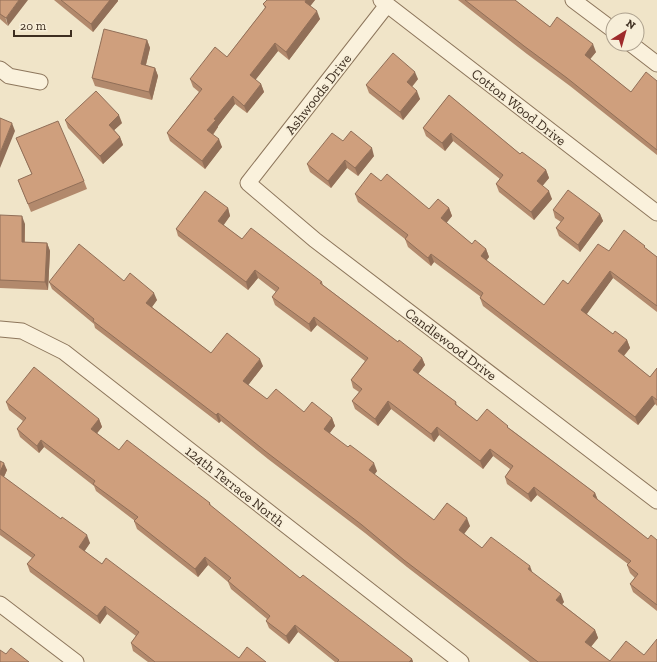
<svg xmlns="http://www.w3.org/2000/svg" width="657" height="662" font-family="'Zilla Slab',serif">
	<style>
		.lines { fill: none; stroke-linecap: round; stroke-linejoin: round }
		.street-casing { stroke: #8d765c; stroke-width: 17 }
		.street { stroke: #faf1dc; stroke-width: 15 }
		.wall { fill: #b2896c }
		.shaded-wall { fill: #916f58 }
		.building { fill: #cf9f7d; stroke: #916f58 }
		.labels { text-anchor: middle; stroke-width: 3.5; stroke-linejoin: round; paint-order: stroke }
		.street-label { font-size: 14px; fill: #3d2e20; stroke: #f7eed8 }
	</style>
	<rect width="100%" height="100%" fill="#f0e4c8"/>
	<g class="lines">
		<g class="street-casing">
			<path id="street" d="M381 0 657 213
				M573 0 613 30
				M387 5 248 183 315 240 657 501
				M631 44 657 64
				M0 69 9 76 40 82
				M0 329 22 331 64 352 461 662
				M0 604 76 662"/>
		</g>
		<use href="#street" class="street"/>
	</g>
	<path class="wall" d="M0 0 8 26 0 19Z
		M54 0H118V1L93 32Z
		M267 0H315L310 6 320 19 289 60 278 51 255 80 261 84 264 92 247 113 235 104 218 126V127L213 135 222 147 205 169 170 141 167 133 199 92 193 87 190 79 227 57 265 8 263 4Z
		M458 0H515L550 27 596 52 590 59 631 92 657 81V155L570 86 527 54Z
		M147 40 150 48 146 65 155 68 158 76 152 100 95 86 92 78Z
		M418 79 412 87 420 99 403 120 369 93 366 85Z
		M449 95 520 154 546 170 549 178 542 186 552 199 534 220 499 192 496 184 500 179 453 141 445 151 426 136 423 128Z
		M65 120 122 123 114 130 120 137 123 145 103 164 68 128Z
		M16 138 84 181 87 189 31 212 18 180 32 175Z
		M343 141 374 156 358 176 347 168 331 188 310 172 307 164Z
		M381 181 429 209 449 208 452 216 446 223 472 244 486 249 489 257 486 260 544 305 568 284 609 251 646 248 657 257V312L613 278 586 314 613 334 627 340 630 348 624 356 650 377 657 368V406L655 404 638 425 483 306 480 298 481 297 434 262 431 266 408 247 405 239 358 202 355 194Z
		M228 208 230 216 223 225 242 239 322 282 323 285 398 342 422 358 425 365 418 374 456 402 457 406 477 421 509 428 595 493 598 500 648 539 657 540V611L633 592 630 584 635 578 630 573 627 565 628 564 537 495 531 502 507 484 505 477 510 469 493 456 483 469 439 435 434 442 391 409 378 426 355 409 352 401 359 392 353 388 351 380 365 361 317 325 311 332 275 305 272 297 276 292 258 278 248 290 178 236 176 229Z
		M553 210 600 214 603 221 580 252 559 236 556 228 561 222 555 218Z
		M0 215 25 224V242L47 243 50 251 48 290 0 288Z
		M124 281 157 300 152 307 211 353 263 366 248 385 267 399 304 412 332 418 335 426 329 433 377 471 374 475 434 520 470 526 464 534 482 548 532 573 564 602 562 604 595 630 598 638 591 647 610 661 644 655 657 662H530L407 567 365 533 268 459 221 421 219 423 95 328 94 324 52 289 49 282Z
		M6 402 99 419 102 427 97 433 119 450 210 503 211 506 300 578 412 659 413 662H335L298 632 289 644 269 628 266 621 267 619 231 589 228 582 208 565 198 577 137 529 134 521H135L96 491 94 486 44 447 39 453 20 437 17 429 23 421 9 410Z
		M0 461 7 470 4 477 90 543 84 551 102 564 239 658 266 662H148L133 651 131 643 136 636 107 614 100 624 30 572 27 564 32 558 0 535Z"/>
	<path class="shaded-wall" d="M19 0H28L8 26 6 18Z
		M110 0H118V1L93 32 91 24Z
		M306 0H315L308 9 305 2Z
		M317 11 320 19 289 60 286 52Z
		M147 40 150 48 144 72 141 64Z
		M275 43 278 51 253 83 250 75Z
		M593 44 596 52 587 63 585 55Z
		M155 68 158 76 152 100 149 92Z
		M415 72 418 79 409 90 407 82Z
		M261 84 264 92 247 113 244 106Z
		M417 91 420 99 403 120 400 112Z
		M233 96 235 104 218 126V127L210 138 207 130 214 119Z
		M119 115 122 123 111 133 109 125Z
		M12 123 15 131 0 168V153Z
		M451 133 453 141 445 151 442 143Z
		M120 137 123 145 103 164 100 156Z
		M219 139 222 147 205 169 202 161Z
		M372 148 374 156 358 176 355 168Z
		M345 160 347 168 331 188 328 181Z
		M546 170 549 178 540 189 537 181Z
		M549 191 552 199 534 220 531 212Z
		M228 208 230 216 221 229 218 221Z
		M449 208 452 216 444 226 441 218Z
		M600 214 603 221 580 252 578 245Z
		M22 216 25 224 24 250 22 242Z
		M47 243 50 251 48 290 45 282Z
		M486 249 489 257 484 264 481 256Z
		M431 254 434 262 431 266 428 258Z
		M255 270 258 278 248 290 246 282Z
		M610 271 613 278 584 318 581 310Z
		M154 293 157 300 149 311 146 303Z
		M314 317 317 325 311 332 309 324Z
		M627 340 630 348 621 359 618 351Z
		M422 358 425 365 415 378 413 370Z
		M260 359 263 366 246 388 243 381Z
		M652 396 655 404 638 425 635 417Z
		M388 401 391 409 378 426 375 419Z
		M218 413 221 421 219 423 216 415Z
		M332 418 335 426 327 437 324 429Z
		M99 419 102 427 94 437 91 429Z
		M437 427 439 435 434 442 431 434Z
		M41 440 44 447 39 453 37 446Z
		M490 449 493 456 483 469 480 461Z
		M4 463 7 470 2 481 0 475V472Z
		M374 463 377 471 372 478 369 470Z
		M534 487 537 495 531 502 528 494Z
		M595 493 598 501 593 496Z
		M467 518 470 526 461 538 459 530Z
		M87 535 90 543 82 555 79 547Z
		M205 557 208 565 198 577 195 569Z
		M530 566 533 574 528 569Z
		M561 594 564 602 559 608 556 600Z
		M105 606 107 614 100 624 97 616Z
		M295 625 298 632 289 644 286 636Z
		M595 630 598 638 588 650 585 642Z
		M412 659 413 662H409Z"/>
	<path class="building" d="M0 0H19L6 18 0 14Z
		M61 0H110L91 24Z
		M267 0H306L305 2 317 11 286 52 275 43 250 75 261 84 244 106 233 96 214 119 216 120 207 130 219 139 202 161 167 133 202 89 190 79 215 47 227 57 266 7 263 4Z
		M465 0H515L550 27 557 17 593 44 585 55 631 92 646 72 657 81V150L567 78 524 46Z
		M104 29 147 40 141 64 155 68 149 92 92 78Z
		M393 53 415 72 407 82 417 91 400 112 366 85Z
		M96 91 119 115 109 125 120 137 100 156 65 120Z
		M449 95 520 154 522 152 546 170 537 181 549 191 531 212 496 184 503 175 451 133 442 143 423 128Z
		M0 118 12 123 0 153Z
		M58 121 84 181 28 204 18 180 32 174 16 138Z
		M351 131 372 148 355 168 345 160 328 181 307 164 332 133 343 141Z
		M371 173 381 181 387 174 429 209 438 199 449 208 441 218 472 244 475 240 486 249 481 256 544 305 563 280 568 284 598 244 609 251 624 230 645 246 644 247 657 257V306L610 271 581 310 613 334 615 331 627 340 618 351 650 377 657 368V400L652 396 635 417 480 298 483 293 431 254 428 258 405 239 408 235 355 194Z
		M568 190 600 214 578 245 556 228 564 218 553 210Z
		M205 191 228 208 218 221 242 239 251 228 322 282 320 283 398 342 399 340 422 358 413 370 456 402 455 404 477 421 487 409 508 426 507 427 595 493 593 496 648 539 651 535 657 540V605L630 584 638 574 627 565 631 561 534 487 528 494 505 477 513 466 490 449 480 461 437 427 431 434 388 401 375 419 352 401 362 389 351 380 368 358 314 317 309 324 272 297 279 288 255 270 246 282 176 229Z
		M0 215 22 216V242L47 243 45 282 0 280Z
		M79 244 124 281 130 273 154 293 146 303 211 353 227 333 260 359 243 381 267 399 276 389 304 412 312 402 332 418 324 429 348 447 350 445 374 463 369 470 434 520 447 503 467 518 459 530 482 548 491 537 530 566 528 569 561 594 556 600 595 630 585 642 610 661 626 641 644 655 657 639V662H538L404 560 362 525 265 451 218 413 216 415 93 321 94 319 49 282Z
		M34 367 99 419 91 429 119 450 127 440 210 503 209 504 300 578 303 575 412 659 409 662H337L339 660 295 625 286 636 266 621 270 616 228 581 231 578 205 557 195 569 134 521 138 517 93 484 95 481 41 440 37 446 17 429 26 418 6 402Z
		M0 461 4 463 0 472Z
		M0 474 61 519 62 517 87 535 79 547 102 564 106 558 239 658 247 647 266 662H155L131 643 139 632 105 606 97 616 27 564 35 555 0 529Z
		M11 648 29 662H0V650L6 654Z"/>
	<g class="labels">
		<g class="street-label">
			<text transform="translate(318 94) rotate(-52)" y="5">Ashwoods Drive</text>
			<text transform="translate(519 107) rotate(38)" y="5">Cotton Wood Drive</text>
			<text transform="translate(451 344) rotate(37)" y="5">Candlewood Drive</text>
			<text transform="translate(235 486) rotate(38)" y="5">124th Terrace North</text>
		</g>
	</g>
	<g transform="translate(625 32) rotate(37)"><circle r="19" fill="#f7eed8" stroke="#ada18e"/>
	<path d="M0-3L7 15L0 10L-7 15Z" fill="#9e2a2b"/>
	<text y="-6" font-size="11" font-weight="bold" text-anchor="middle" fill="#3d2e20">N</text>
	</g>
	<path d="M14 30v6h57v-6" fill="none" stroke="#3d2e20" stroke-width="2"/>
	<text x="20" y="30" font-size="12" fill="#3d2e20" stroke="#f7eed8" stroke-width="3" paint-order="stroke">20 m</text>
</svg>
